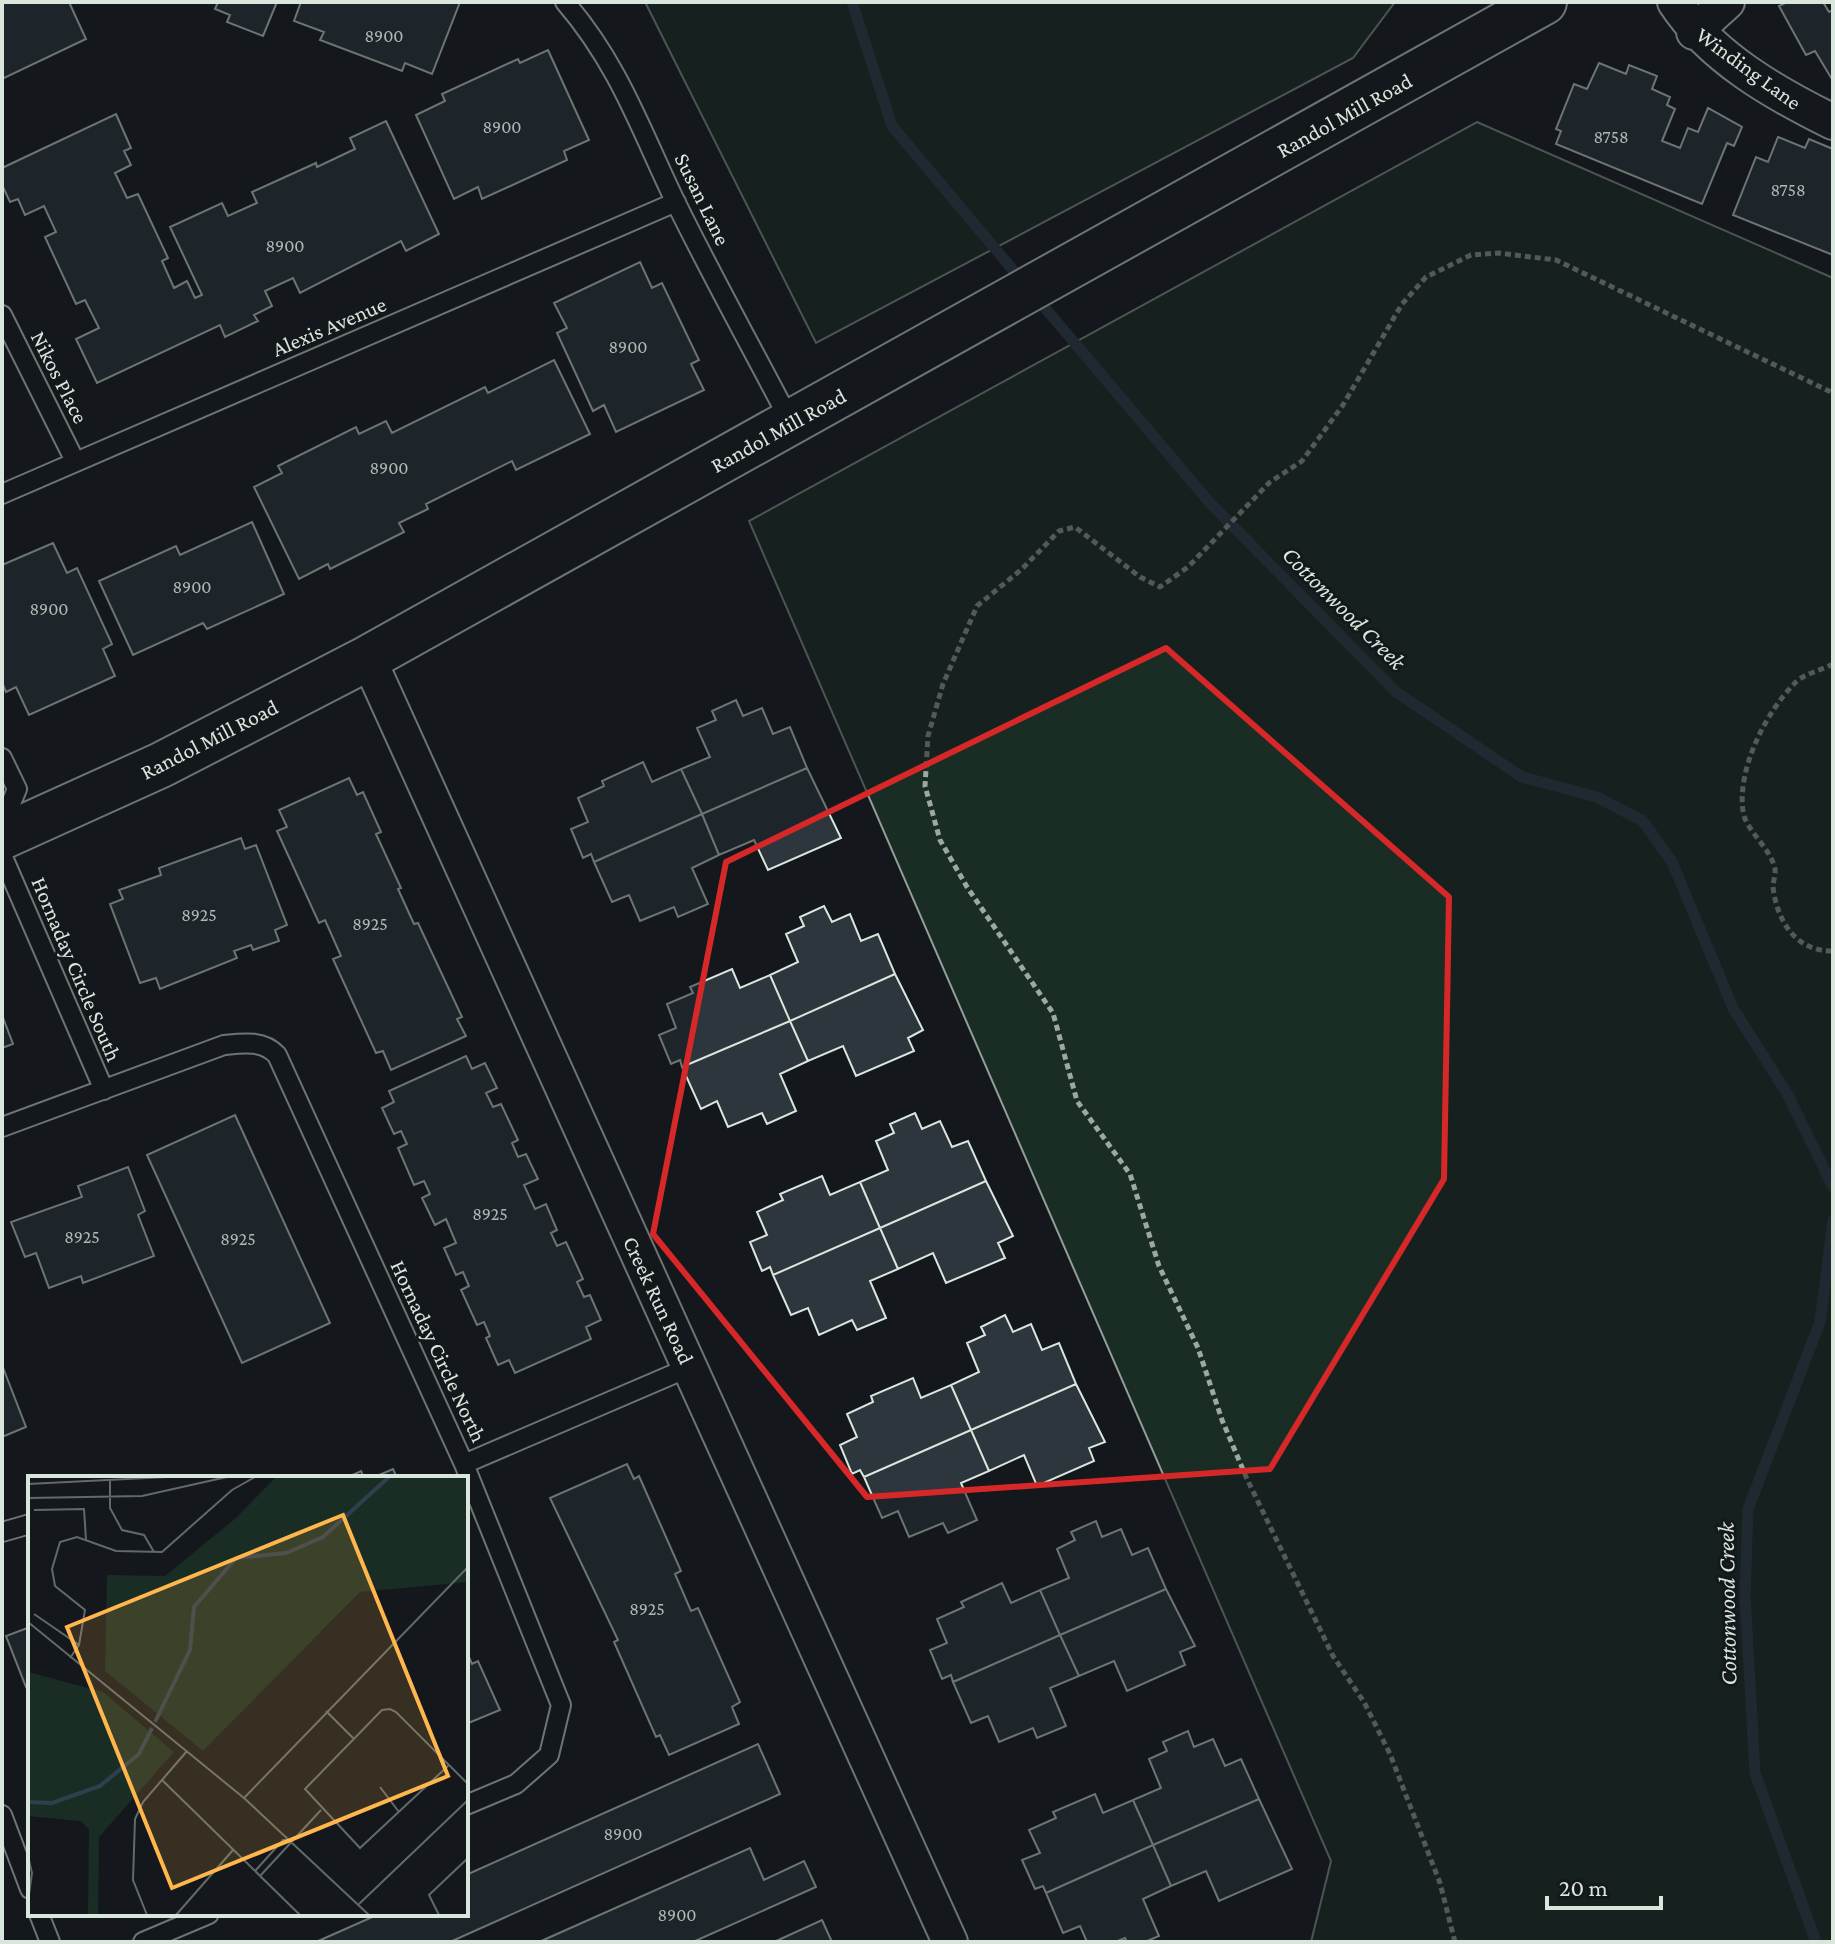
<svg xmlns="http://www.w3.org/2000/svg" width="1835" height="1944" font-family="'Crimson Pro',serif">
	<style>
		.green { fill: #1a2d24; stroke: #939e99; stroke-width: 2 }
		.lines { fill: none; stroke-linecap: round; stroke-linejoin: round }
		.stream { stroke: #2f3f4d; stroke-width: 11 }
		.building { fill: #2c363c; stroke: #d8e6dc; stroke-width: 2 }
		.lane-casing { stroke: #d8e6dc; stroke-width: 22 }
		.street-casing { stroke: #d8e6dc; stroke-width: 38 }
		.secondary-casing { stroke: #d8e6dc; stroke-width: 48 }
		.path { stroke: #9da8a2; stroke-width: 5; stroke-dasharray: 6 4; stroke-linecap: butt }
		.lane { stroke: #14181c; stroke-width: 18 }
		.street { stroke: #14181c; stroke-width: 34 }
		.secondary { stroke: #14181c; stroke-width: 44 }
		.marked { fill: none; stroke: #d62828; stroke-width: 6; stroke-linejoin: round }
		.labels { text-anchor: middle; stroke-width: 6; stroke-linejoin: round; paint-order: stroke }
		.number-label { font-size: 18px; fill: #adbab4 }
		.street-label { font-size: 22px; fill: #d8e6dc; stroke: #14181c }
		.water-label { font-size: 24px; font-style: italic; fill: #d8e6dc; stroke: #14181c }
		.inset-river { fill: none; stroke: #2f3f4d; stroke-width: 4 }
		.inset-road { fill: none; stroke: #626a69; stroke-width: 2 }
		.view { fill: #ffb74d; fill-opacity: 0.15; stroke: #ffb74d; stroke-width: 4 }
		.inset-edge { fill: none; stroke: #d8e6dc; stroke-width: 4 }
	</style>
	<rect width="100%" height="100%" fill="#14181c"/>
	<path class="green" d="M645 2H1395L1353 58 816 343Z
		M1477 122 1833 278V1942H1311L1331 1861 749 521Z"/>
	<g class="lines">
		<path class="stream" d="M852 2 892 126 1024 283
			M1035 296 1210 503 1396 692 1522 777 1597 797 1643 821 1672 862 1733 1008 1788 1095 1833 1187
			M1816 1942 1755 1773 1745 1595 1748 1509 1820 1322 1833 1221"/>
	</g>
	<path class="building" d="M2 2H69L86 39 2 79Z
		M218 2H277L263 36 227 22 230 15 215 9Z
		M301 2H460L432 74 405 63 402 71 320 40 324 32 294 21Z
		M1787 2H1823L1829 12 1833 10V81L1815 51 1806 55 1779 6Z
		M548 50 589 140 564 151 567 160 482 199 478 187 454 199 416 115 445 101 442 94 518 59 520 63Z
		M1599 63 1626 74 1629 65 1657 76 1652 89 1670 97 1667 105 1675 109 1662 141 1680 148 1688 128 1698 132 1708 108 1742 127 1734 146 1727 143 1702 204 1556 144 1561 131 1556 129 1574 84 1587 89Z
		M116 114 131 148 124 151 131 165 115 173 127 198 138 194 168 258 162 261 174 288 187 281 195 298 202 295 170 227 222 203 228 216 257 203 252 192 316 163 317 167 355 149 350 138 386 121 439 234 406 251 401 241 300 293 293 278 265 291 272 306 254 315 258 321 225 337 220 325 97 383 76 339 99 328 85 300 76 304 45 237 56 232 44 206 25 215 18 199 10 202 2 185V168Z
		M1778 137 1805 148 1809 139 1833 149V255L1733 215 1756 157 1768 162Z
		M640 262 652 288 662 283 699 360 691 364 704 390 616 432 604 405 593 411 557 333 567 328 554 303Z
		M554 360 590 434 516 470 512 461 426 504 428 509 399 523 404 532 330 569 328 564 299 579 254 487 282 473 278 466 356 427 359 434 386 421 392 433 485 387 488 393Z
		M252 522 284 594 207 629 203 623 133 655 99 581 176 546 180 555Z
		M53 543 67 573 77 568 112 644 103 649 115 676 29 715 16 687 6 692 2 682V565Z
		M736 700 743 716 762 708 773 734 790 727 807 768 702 814 681 769 710 757 697 728 716 720 712 711Z
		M643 762 652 782 681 769 702 814 594 862 591 854 583 858 571 829 588 822 578 798 604 786 602 781Z
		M807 768 841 838 768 870 754 840 719 855 702 814Z
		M349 778 357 795 363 792 381 832 376 834 401 888 398 889 414 924 418 923 462 1017 457 1019 466 1036 391 1070 383 1051 376 1053 333 959 341 956 325 920 319 923 277 831 287 827 279 810Z
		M702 814 719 855 692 868 708 904 678 917 674 907 640 921 629 895 612 902 594 862Z
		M241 838 245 849 256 845 287 925 275 930 279 941 253 950 251 945 234 951 237 958 160 989 156 978 140 983 110 904 123 899 119 890 161 875 159 868Z
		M824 906 832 922 850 914 861 941 878 934 895 974 790 1021 770 975 798 962 786 934 804 926 800 917Z
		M732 969 740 988 770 975 790 1021 682 1067 680 1060 671 1064 659 1035 676 1028 667 1004 693 993 690 987Z
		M895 974 923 1030 908 1038 914 1051 856 1076 843 1046 808 1061 790 1021Z
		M2 1015 13 1044 2 1048Z
		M790 1021 808 1061 780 1074 796 1111 767 1124 762 1113 728 1127 717 1101 701 1109 682 1067Z
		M466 1056 472 1069 485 1063 497 1088 486 1093 493 1107 501 1104 518 1140 512 1143 518 1157 526 1154 538 1179 524 1185 535 1209 546 1204 557 1230 551 1233 557 1246 566 1242 583 1279 577 1282 584 1297 590 1295 601 1320 586 1327 591 1339 515 1373 509 1360 498 1365 486 1338 490 1336 484 1322 477 1325 461 1290 469 1286 463 1272 456 1275 444 1248 456 1243 446 1219 435 1225 422 1198 430 1194 424 1181 414 1185 398 1148 407 1144 401 1131 394 1134 382 1108 394 1102 389 1091Z
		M915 1113 922 1129 940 1121 952 1147 968 1141 986 1181 880 1228 860 1182 888 1170 876 1141 894 1133 890 1124Z
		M235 1115 330 1323 242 1363 147 1155Z
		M128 1167 145 1211 138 1215 154 1256 83 1283 81 1276 49 1288 36 1253 25 1257 11 1222 82 1197 78 1186Z
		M822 1176 830 1195 860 1182 880 1228 773 1275 770 1267 762 1271 750 1242 767 1235 757 1212 783 1200 780 1194Z
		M986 1181 1013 1236 998 1243 1005 1258 946 1283 933 1253 898 1269 880 1228Z
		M880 1228 898 1269 870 1281 886 1318 857 1330 852 1320 819 1335 808 1308 791 1315 773 1275Z
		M1005 1315 1013 1332 1031 1324 1042 1350 1059 1343 1076 1384 971 1430 951 1385 979 1372 967 1343 985 1335 981 1327Z
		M2 1365 26 1427 2 1437Z
		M913 1378 921 1398 951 1385 971 1430 864 1477 860 1470 852 1474 840 1445 857 1437 847 1414 873 1402 871 1396Z
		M1076 1384 1105 1442 1089 1448 1094 1461 1037 1486 1024 1455 989 1471 971 1430Z
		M971 1430 989 1471 961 1483 977 1520 948 1533 943 1523 909 1537 898 1511 882 1518 864 1477Z
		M627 1464 634 1479 639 1476 681 1571 675 1574 691 1611 698 1608 740 1702 732 1707 739 1724 669 1755 660 1735 656 1737 614 1642 618 1640 550 1498Z
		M393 1469 397 1478H372Z
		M361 1471 364 1478H346Z
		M1096 1521 1102 1537 1121 1529 1132 1555 1148 1548 1166 1589 1060 1635 1040 1590 1069 1578 1057 1549 1075 1540 1071 1532Z
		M1002 1583 1011 1603 1040 1590 1060 1635 953 1682 951 1675 942 1679 930 1650 947 1643 937 1619 964 1607 961 1602Z
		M1166 1589 1195 1646 1180 1652 1185 1665 1127 1691 1114 1661 1079 1676 1060 1635Z
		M30 1627V1685L26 1687 6 1636Z
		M1060 1635 1079 1676 1050 1688 1066 1726 1037 1738 1033 1728 999 1742 988 1716 971 1723 953 1682Z
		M466 1650 472 1664 478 1661 500 1710 466 1724Z
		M1188 1731 1194 1747 1213 1739 1225 1766 1241 1759 1259 1799 1153 1845 1133 1800 1161 1788 1149 1759 1167 1751 1163 1742Z
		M758 1744 780 1794 450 1942H316L379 1914H466V1875Z
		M1095 1794 1103 1813 1133 1800 1153 1845 1046 1893 1043 1886 1035 1889 1022 1860 1040 1853 1029 1830 1056 1818 1053 1812Z
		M1259 1799 1292 1869 1219 1901 1206 1871 1171 1886 1153 1845Z
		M1153 1845 1171 1886 1143 1899 1159 1936 1145 1942H1127L1125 1938 1115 1942H1087L1080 1926 1063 1933 1046 1893Z
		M750 1848 764 1880 804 1861 816 1887 693 1942H539Z
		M822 1920 832 1942H774Z"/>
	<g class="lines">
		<g class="lane-casing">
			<path id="lane" d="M565 2C620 66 641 131 677 205 713 278 753 350 791 423
				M2 315 75 461
				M2 494 676 202
				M2 758 17 789 2 825
				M2 855 104 1090
				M2 1127 224 1045C243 1043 263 1040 277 1055L464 1464 561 1705 549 1755 516 1784 466 1805
				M464 1464 690 1367
				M2 1532 30 1524
				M2 1815 30 1889
				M39 1914 50 1942
				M143 1942 209 1914"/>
		</g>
		<g class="street-casing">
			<path id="street" d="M1675 2C1711 57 1774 93 1833 122
				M1694 32 1727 2
				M368 658 950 1942"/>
		</g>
		<g class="secondary-casing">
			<path id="secondary" d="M2 837 161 765 368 658 1544 2"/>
		</g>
		<path class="path" d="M1833 664C1822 670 1803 674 1795 683 1766 712 1737 769 1743 811 1745 830 1771 848 1775 869 1776 875 1773 881 1773 887 1777 922 1797 952 1833 951
			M1455 1942 1440 1883 1390 1754 1364 1702 1333 1656 1247 1479 1222 1420 1198 1348 1159 1266 1130 1174 1077 1101 1053 1013 967 887 940 840 925 786 928 736 943 684 977 606 1022 569 1059 531 1075 527 1140 577 1160 587 1188 567 1270 482 1302 461 1343 405 1402 304 1426 277 1471 255 1499 253 1556 260 1833 393"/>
		<use href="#lane" class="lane"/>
		<use href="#street" class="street"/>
		<use href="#secondary" class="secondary"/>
	</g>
	<path d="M0 0H1835V1944H0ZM1166 648 1449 897 1444 1179 1270 1469 867 1497 653 1234 726 862Z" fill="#14181c" fill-opacity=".55" fill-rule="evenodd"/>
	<path class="marked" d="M1166 648 1449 897 1444 1179 1270 1469 867 1497 653 1234 726 862Z"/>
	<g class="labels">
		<g class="number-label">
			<text x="384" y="42">8900</text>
			<text x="502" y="133">8900</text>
			<text x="1611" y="143">8758</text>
			<text x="1788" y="196">8758</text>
			<text x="285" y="252">8900</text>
			<text x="628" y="353">8900</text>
			<text x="389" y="474">8900</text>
			<text x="192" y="593">8900</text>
			<text x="49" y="615">8900</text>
			<text x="199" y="921">8925</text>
			<text x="370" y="930">8925</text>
			<text x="490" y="1220">8925</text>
			<text x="82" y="1243">8925</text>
			<text x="238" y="1245">8925</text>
			<text x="647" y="1615">8925</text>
			<text x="623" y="1840">8900</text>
			<text x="677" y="1921">8900</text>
		</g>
		<g class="street-label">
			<text transform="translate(1749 68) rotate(36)" y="8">Winding Lane</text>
			<text transform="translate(1344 115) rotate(-29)" y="8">Randol Mill Road</text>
			<text transform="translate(703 199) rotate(64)" y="8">Susan Lane</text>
			<text transform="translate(329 326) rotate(-23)" y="8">Alexis Avenue</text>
			<text transform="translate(60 377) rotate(63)" y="8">Nikos Place</text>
			<text transform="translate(778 430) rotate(-29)" y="8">Randol Mill Road</text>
			<text transform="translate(209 739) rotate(-27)" y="8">Randol Mill Road</text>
			<text transform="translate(77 969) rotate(67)" y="8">Hornaday Circle South</text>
			<text transform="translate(659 1300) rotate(65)" y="8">Creek Run Road</text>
			<text transform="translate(439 1351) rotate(65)" y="8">Hornaday Circle North</text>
		</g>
		<g class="water-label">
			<text transform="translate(1344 608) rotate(45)" y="8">Cottonwood Creek</text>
			<text transform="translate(1727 1604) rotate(-91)" y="8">Cottonwood Creek</text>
		</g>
	</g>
	<g transform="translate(28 1476)">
		<rect width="440" height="440" fill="#14181c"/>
		<path d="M248 1H440V106L332 116 175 275 77 195 79 99 137 100 208 42ZM0 196 75 216 146 276 71 361 70 439H60L61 353 52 345 0 340Z" fill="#1a2d24"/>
		<path class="inset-river" d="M127 246 162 174 166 131 208 82 258 77 295 61 361 1M0 326 24 327 72 310 111 278 124 252"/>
		<path class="inset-road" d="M82 3V32L94 54 116 59 126 76M0 8 139 1M0 22 114 20 199 1M6 34 56 33 58 64M6 138 51 169M0 146 216 322 341 439M42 182 51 169 57 134 27 110 24 93 32 66 49 61 88 75 134 76 204 14 227 1M298 235 325 262M421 289 332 372 277 313 354 234 362 233 368 236 440 308M134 304 272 439M352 311 371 336M216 322 440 91M0 380 4 397 0 425M227 395 255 364H264M232 400 293 334M331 428 440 324M119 439 105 404 107 343 115 326 159 275M148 439 205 374M411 439 401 419 440 382"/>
		<path class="view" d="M315 39 420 300 144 412 39 151Z"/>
		<rect width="440" height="440" class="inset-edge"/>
	</g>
	<rect width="1835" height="1944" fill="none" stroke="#d8e6dc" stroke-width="8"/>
	<path d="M1547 1896v12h114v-12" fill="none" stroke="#d8e6dc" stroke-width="4"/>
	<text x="1559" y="1896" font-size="24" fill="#d8e6dc" stroke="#14181c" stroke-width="6" paint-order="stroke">20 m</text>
</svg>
